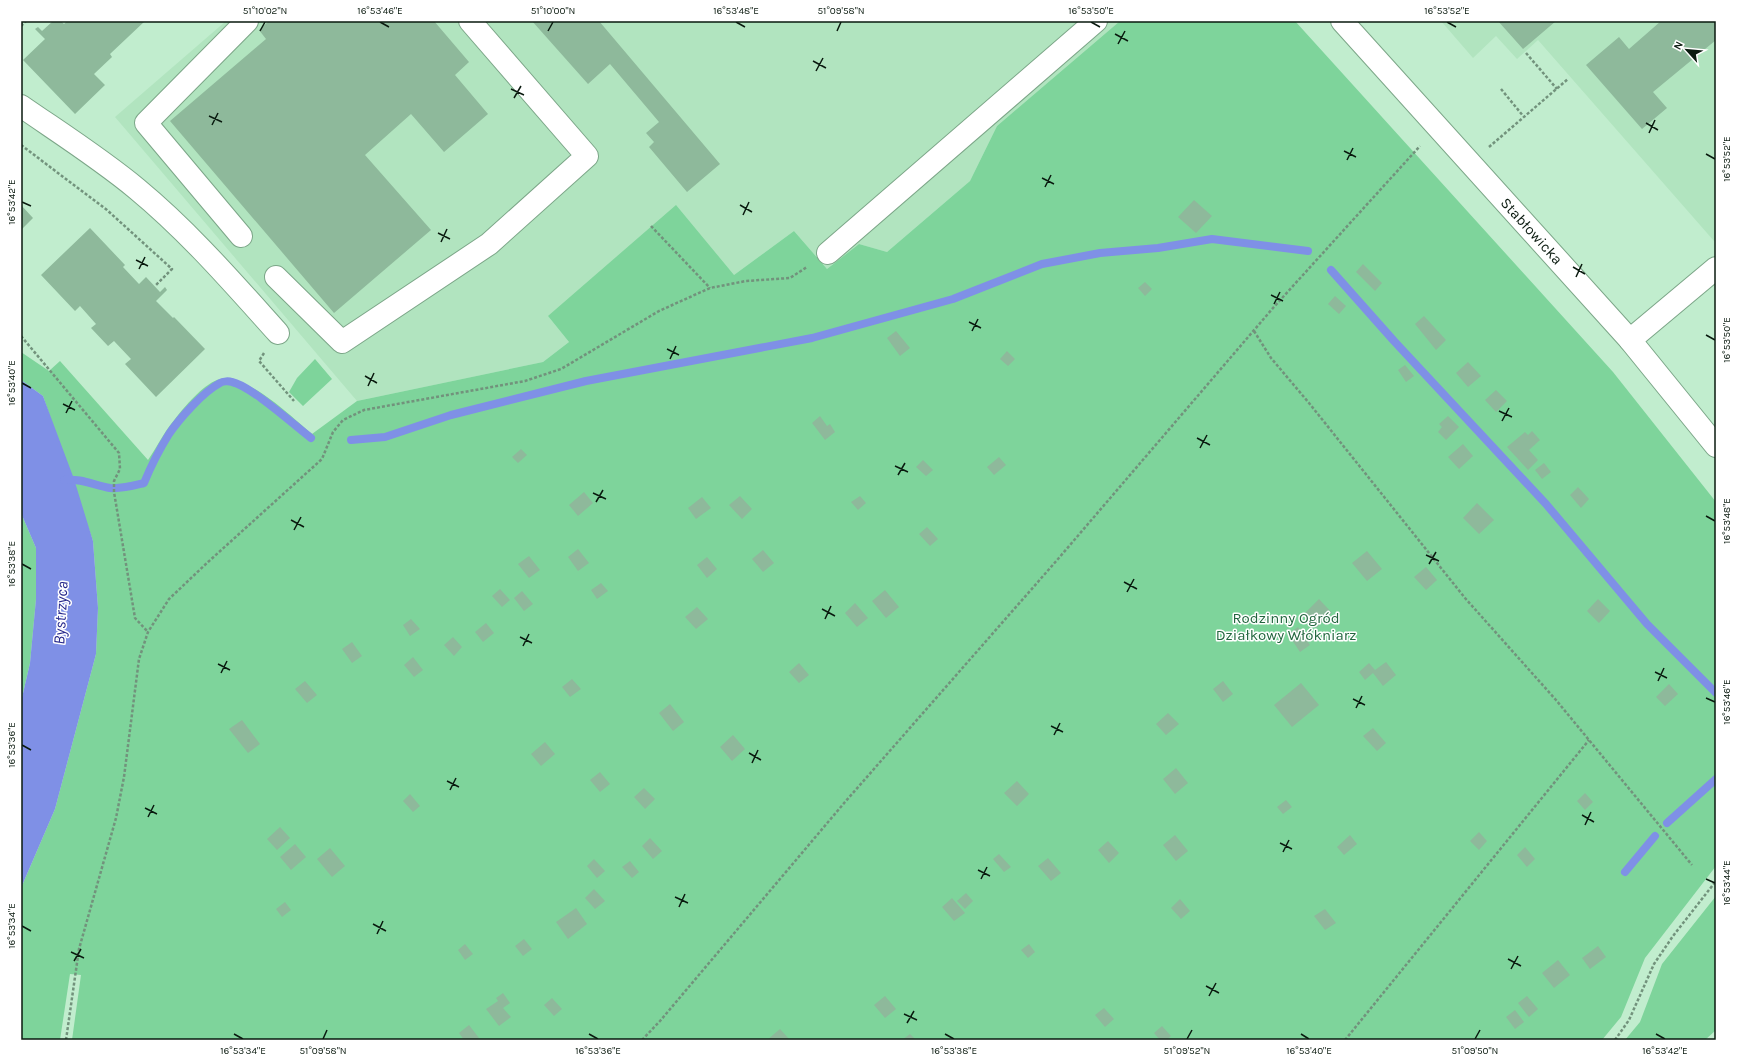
<svg xmlns="http://www.w3.org/2000/svg" width="1737" height="1061" font-family="Karla,sans-serif">
	<style>
		.built { fill: #b1e4bf }
		.green { fill: #7ed49b }
		.water { fill: #7f90e6 }
		.lines { fill: none; stroke-linecap: round; stroke-linejoin: round }
		.stream { stroke: #7f90e6; stroke-width: 8 }
		.building { fill: #8eb99b }
		.minor-casing { stroke: #7ca688; stroke-width: 24 }
		.path { stroke: #72927c; stroke-width: 2.5; stroke-dasharray: 3 2; stroke-linecap: butt }
		.minor { stroke: #fff; stroke-width: 22 }
		.ticks { fill: none; stroke: #0a1a0f; stroke-width: 1.5 }
		.labels { text-anchor: middle; stroke-width: 3; stroke-linejoin: round; paint-order: stroke }
		.street-label { font-size: 15px; fill: #0a1a0f; stroke: #fff }
		.park-label { font-size: 15px; fill: #22663e; stroke: #fff }
		.water-label { font-size: 16px; font-style: italic; fill: #27288b; stroke: #fff }
		.neatline { fill: none; stroke: #0a1a0f; stroke-width: 1.5 }
		.ticks-label { font-size: 10px; text-anchor: middle; fill: #0a1a0f }
	</style>
	<rect width="100%" height="100%" fill="#c1edce"/>
	<path class="built" d="M226 21H1120L997 126 970 181 887 252 859 244 827 269 794 231 734 275 548 316 569 342 543 362 357 401 115 117Z
		M1441 21H1716V239L1714 241 1538 40 1517 59 1496 36 1473 58Z"/>
	<path class="green" d="M1120 21H1295L1613 372 1716 502V866L1645 958 1621 1017 1602 1040H72L81 975 70 974 60 1040H21V888L55 809 96 654 98 608 93 541 43 396 21 380V352L49 371 60 361 148 460C157 447 164 432 175 419 185 406 202 386 217 380 244 370 293 418 312 434L357 401 543 362 569 342 548 316 676 205 734 275 794 231 827 269 859 244 887 252 970 181 997 126Z
		M315 359 332 379 303 406 289 392 297 378Z
		M21 513 36 548V599L30 663 21 702Z
		M1716 896V1030L1705 1040H1625L1640 1022 1662 964Z"/>
	<path class="water" d="M21 380 43 396 74 479 93 541 98 608 96 654 55 809 21 888V702L30 663 36 599V548L21 513Z"/>
	<g class="lines">
		<path class="stream" d="M1331 270 1394 341 1546 504 1647 624 1716 693
			M351 440 385 437 451 415 586 381 812 338 953 299 1042 264 1100 253 1158 248 1212 239 1308 251
			M64 480C80 478 94 485 110 488 122 489 132 486 144 483 151 466 159 450 169 434 180 418 203 392 220 383 223 381 229 381 232 382 251 386 294 425 311 438
			M1667 823 1716 779
			M1625 872 1655 836"/>
	</g>
	<path class="building" d="M53 21H61L64 24 67 21H145L110 54 112 57 94 74 105 85 75 114 23 60 45 39 35 29 38 27 42 31Z
		M269 21H434L469 62 455 75 488 114 444 152 411 114 365 155 431 230 334 313 170 121 266 39 259 30Z
		M532 21H599L720 164 687 192 649 147 654 142 646 133 659 122 610 64 588 84Z
		M1498 21H1556L1523 49Z
		M1661 21H1716V40L1653 92 1667 108 1642 129 1586 65 1619 37 1629 49Z
		M1194 200 1212 216 1196 233 1178 217Z
		M21 205 33 218 21 230Z
		M90 228 125 265 123 267 139 284 146 277 160 292 165 287 167 290 156 301 173 318 174 317 205 349 156 397 125 364 131 359 114 341 108 346 91 328 96 324 80 306 75 311 41 275Z
		M1363 264 1382 283 1375 291 1356 272Z
		M1145 282 1152 289 1145 296 1138 288Z
		M1335 296 1346 306 1339 314 1328 304Z
		M1424 316 1446 340 1436 350 1415 324Z
		M896 331 910 348 900 356 887 338Z
		M1007 351 1015 359 1008 366 1000 359Z
		M1468 362 1481 376 1468 387 1456 373Z
		M1405 365 1414 376 1406 382 1398 370Z
		M1496 390 1507 401 1496 412 1485 400Z
		M820 416 827 426 830 424 835 432 825 440 812 423Z
		M1448 416 1459 427 1446 440 1438 432 1442 427 1439 424Z
		M1532 431 1540 440 1529 450 1538 460 1528 470 1507 447 1525 432 1528 435Z
		M1463 444 1473 456 1459 469 1448 457Z
		M521 449 527 455 518 463 512 457Z
		M999 457 1006 465 994 475 987 467Z
		M923 460 933 470 926 476 916 467Z
		M1544 463 1551 472 1542 479 1535 470Z
		M1578 487 1589 499 1581 508 1570 495Z
		M584 492 593 503 578 516 569 505Z
		M740 496 752 509 742 519 729 505Z
		M860 496 866 503 858 510 851 502Z
		M702 497 711 508 696 519 688 508Z
		M1477 503 1494 520 1479 534 1463 518Z
		M927 527 938 539 930 546 919 534Z
		M578 549 589 563 578 571 568 557Z
		M763 550 774 563 763 572 752 559Z
		M1367 551 1382 569 1367 581 1352 563Z
		M529 556 540 570 529 578 518 564Z
		M707 557 717 569 707 578 697 565Z
		M1426 567 1437 580 1426 590 1414 577Z
		M601 583 608 591 597 599 591 590Z
		M500 589 510 600 502 607 492 596Z
		M885 590 899 607 886 618 872 601Z
		M522 591 533 604 524 611 514 598Z
		M1319 599 1332 613 1316 628 1304 614Z
		M1598 599 1610 611 1599 623 1587 611Z
		M855 603 868 618 857 627 845 613Z
		M697 607 708 619 696 629 685 617Z
		M411 619 420 629 410 636 403 625Z
		M486 623 494 633 483 642 475 632Z
		M1298 627 1310 645 1300 652 1288 634Z
		M453 637 462 647 454 656 444 645Z
		M352 642 362 656 352 663 342 649Z
		M413 657 423 670 414 677 404 665Z
		M1386 662 1396 675 1383 686 1373 673 1365 680 1359 672 1369 663 1375 670Z
		M799 663 809 675 799 683 789 672Z
		M572 679 581 689 570 697 562 687Z
		M305 681 317 695 307 703 295 689Z
		M1223 681 1233 694 1223 702 1213 689Z
		M1301 683 1319 705 1292 727 1274 705Z
		M1669 684 1678 694 1665 706 1656 697Z
		M670 704 684 722 673 731 659 713Z
		M1168 713 1179 724 1166 735 1156 724Z
		M242 720 260 744 248 753 229 729Z
		M1373 728 1386 743 1377 751 1363 736Z
		M733 735 745 749 732 761 720 747Z
		M545 742 555 754 541 766 531 754Z
		M1176 768 1188 783 1175 794 1163 779Z
		M600 772 610 784 600 792 590 780Z
		M1017 781 1029 794 1017 806 1004 793Z
		M644 788 655 799 645 809 634 797Z
		M1585 793 1593 802 1585 810 1577 801Z
		M410 794 420 806 413 812 403 801Z
		M1286 800 1292 807 1283 814 1277 807Z
		M280 827 290 838 277 850 267 839Z
		M1479 832 1487 841 1479 850 1470 841Z
		M1175 835 1188 851 1176 861 1163 845Z
		M1350 835 1357 844 1344 855 1337 847Z
		M650 838 662 851 653 859 642 846Z
		M1108 841 1119 853 1109 863 1098 850Z
		M295 844 306 857 291 870 280 857Z
		M1525 847 1535 859 1527 867 1517 855Z
		M330 848 345 866 332 877 317 859Z
		M999 854 1011 867 1004 872 993 859Z
		M1048 858 1061 873 1051 881 1038 866Z
		M594 859 605 871 597 878 587 866Z
		M630 861 639 872 632 878 622 867Z
		M594 889 605 901 595 909 585 898Z
		M966 893 973 901 965 909 957 901Z
		M952 898 965 913 954 921 942 907Z
		M1180 899 1190 911 1181 919 1171 908Z
		M285 902 291 910 282 917 276 909Z
		M576 908 587 924 568 939 556 922Z
		M1325 909 1336 923 1325 930 1314 916Z
		M524 939 532 949 523 956 515 946Z
		M465 944 473 954 465 960 458 950Z
		M1029 944 1035 952 1028 958 1021 950Z
		M1598 946 1606 957 1590 969 1582 958Z
		M1558 960 1570 975 1554 988 1542 973Z
		M503 993 510 1003 503 1008 511 1017 499 1026 486 1009 498 1001 496 998Z
		M885 996 896 1009 885 1018 874 1005Z
		M1527 996 1538 1009 1529 1017 1518 1003Z
		M552 998 562 1009 554 1016 544 1005Z
		M1104 1008 1114 1019 1105 1027 1095 1015Z
		M1515 1010 1524 1022 1515 1029 1506 1017Z
		M469 1025 479 1038 476 1040H464L459 1033Z
		M1162 1026 1171 1036 1167 1040H1160L1154 1033Z
		M780 1029 790 1040H767Z
		M910 1034 916 1040H902Z"/>
	<g class="lines">
		<g class="minor-casing">
			<g id="minor">
				<path id="s1" d="M1342 21 1630 340 1716 446"/>
				<path d="M21 106C60 133 101 159 137 189 189 232 233 283 278 333"/>
				<path d="M241 236 146 123 247 21"/>
				<path d="M828 253 1096 21"/>
				<path d="M276 277 342 342 489 244 587 156 470 21"/>
				<path d="M1630 340 1716 268"/>
			</g>
		</g>
		<path class="path" d="M21 26 26 21
			M1526 53 1557 89
			M1501 89 1524 117
			M21 145 107 210 172 269 156 285
			M1489 147 1568 79
			M651 226 710 288
			M1254 331 1271 358 1309 403 1465 598 1556 700 1692 865
			M21 336 119 453 120 469 114 481V492L135 618 148 632
			M264 353 259 361 294 401
			M66 1040 79 949 116 818 124 777 139 659 148 632 169 599 208 562 322 459 333 432 343 420 364 410 525 381 561 369 659 311 710 288 746 281 790 278 807 267
			M642 1040 660 1021 845 802 1058 559 1273 308 1420 146
			M1345 1040 1589 740
			M1615 1040 1629 1020 1654 964 1673 936 1716 881"/>
		<use href="#minor" class="minor"/>
	</g>
	<path class="ticks" d="M380 22 389 27M736 22 745 27M1091 22 1100 27M1447 22 1456 27M260 31 265 22M548 31 553 22M837 31 841 22M1115 34 1128 41M1118 44 1125 31M813 61 826 68M816 71 823 58M511 89 524 95M514 98 521 86M209 116 222 122M1646 123 1658 130M212 125 218 113M1649 133 1655 120M1344 151 1356 157M1706 154 1715 159M1347 160 1353 148M1042 178 1054 184M1045 187 1051 175M22 202 31 206M740 205 752 212M743 215 749 202M438 233 450 239M441 242 447 229M136 260 148 266M1573 267 1585 274M139 269 145 257M1576 277 1582 264M1271 295 1283 301M1274 304 1280 292M969 322 981 328M972 331 978 319M1706 335 1715 340M667 349 679 355M670 359 676 346M365 376 377 383M22 383 31 388M368 386 374 373M63 404 75 410M1499 411 1512 417M66 413 72 401M1502 421 1509 408M1197 438 1210 445M1200 448 1207 435M895 466 908 472M898 475 905 463M593 493 606 499M596 502 603 490M1706 516 1715 521M291 520 304 527M294 530 301 517M1426 555 1439 561M22 564 31 569M1429 564 1436 552M1124 582 1137 589M1127 592 1134 579M822 609 835 616M825 619 831 606M520 637 532 643M523 646 529 634M218 664 230 670M1655 672 1667 678M221 673 227 661M1658 681 1664 668M1706 698 1715 702M1353 699 1365 705M1356 708 1362 696M1051 726 1063 732M1054 735 1060 723M22 745 31 750M749 753 761 760M752 763 758 750M447 781 459 787M450 790 456 778M145 808 157 814M1582 815 1594 822M148 817 154 805M1585 825 1591 812M1280 843 1292 849M1283 852 1289 840M978 870 990 876M981 879 987 867M1706 879 1715 883M675 897 688 903M679 907 685 894M373 924 386 931M22 926 31 931M377 934 383 921M71 952 84 958M1508 959 1521 966M74 961 81 949M1511 969 1518 956M1206 986 1219 993M1209 996 1216 983M904 1014 917 1020M907 1023 914 1011M234 1034 243 1039M589 1034 598 1039M945 1034 954 1039M1301 1034 1309 1039M1656 1034 1665 1039M323 1039 327 1030M1187 1039 1192 1030M1475 1039 1480 1030"/>
	<g class="labels">
		<g class="street-label">
			<text dy="5" stroke="none"><textPath href="#s1" startOffset="283">Stabłowicka</textPath></text>
		</g>
		<g class="park-label">
			<text x="1286" y="623">Rodzinny Ogród<tspan x="1286" dy="17">Działkowy Włókniarz</tspan></text>
		</g>
		<g class="water-label">
			<text transform="translate(60 613) rotate(-87)" y="6">Bystrzyca</text>
		</g>
	</g>
	<rect width="1737" height="1061" fill="none" stroke="#ffffff" stroke-width="44"/>
	<g transform="translate(1687 50) rotate(297)" stroke="#ffffff" stroke-width="3" paint-order="stroke">
	<path d="M0-3L7 15L0 10L-7 15Z" fill="#0a1a0f"/>
	<text y="-6" font-size="11" font-weight="bold" text-anchor="middle" fill="#0a1a0f">N</text>
	</g>
	<rect x="22" y="22" width="1693" height="1017" class="neatline"/>
	<g class="ticks-label">
		<text x="265" y="14">51°10'02"N</text>
		<text x="380" y="14">16°53'46"E</text>
		<text x="553" y="14">51°10'00"N</text>
		<text x="736" y="14">16°53'48"E</text>
		<text x="841" y="14">51°09'58"N</text>
		<text x="1091" y="14">16°53'50"E</text>
		<text x="1447" y="14">16°53'52"E</text>
		<text transform="translate(1726 159) rotate(-90)" y="4">16°53'52"E</text>
		<text transform="translate(11 202) rotate(-90)" y="4">16°53'42"E</text>
		<text transform="translate(1726 340) rotate(-90)" y="4">16°53'50"E</text>
		<text transform="translate(11 383) rotate(-90)" y="4">16°53'40"E</text>
		<text transform="translate(1726 521) rotate(-90)" y="4">16°53'48"E</text>
		<text transform="translate(11 564) rotate(-90)" y="4">16°53'38"E</text>
		<text transform="translate(1726 702) rotate(-90)" y="4">16°53'46"E</text>
		<text transform="translate(11 745) rotate(-90)" y="4">16°53'36"E</text>
		<text transform="translate(1726 883) rotate(-90)" y="4">16°53'44"E</text>
		<text transform="translate(11 926) rotate(-90)" y="4">16°53'34"E</text>
		<text x="243" y="1054">16°53'34"E</text>
		<text x="323" y="1054">51°09'58"N</text>
		<text x="598" y="1054">16°53'36"E</text>
		<text x="954" y="1054">16°53'38"E</text>
		<text x="1187" y="1054">51°09'52"N</text>
		<text x="1309" y="1054">16°53'40"E</text>
		<text x="1475" y="1054">51°09'50"N</text>
		<text x="1665" y="1054">16°53'42"E</text>
	</g>
</svg>
